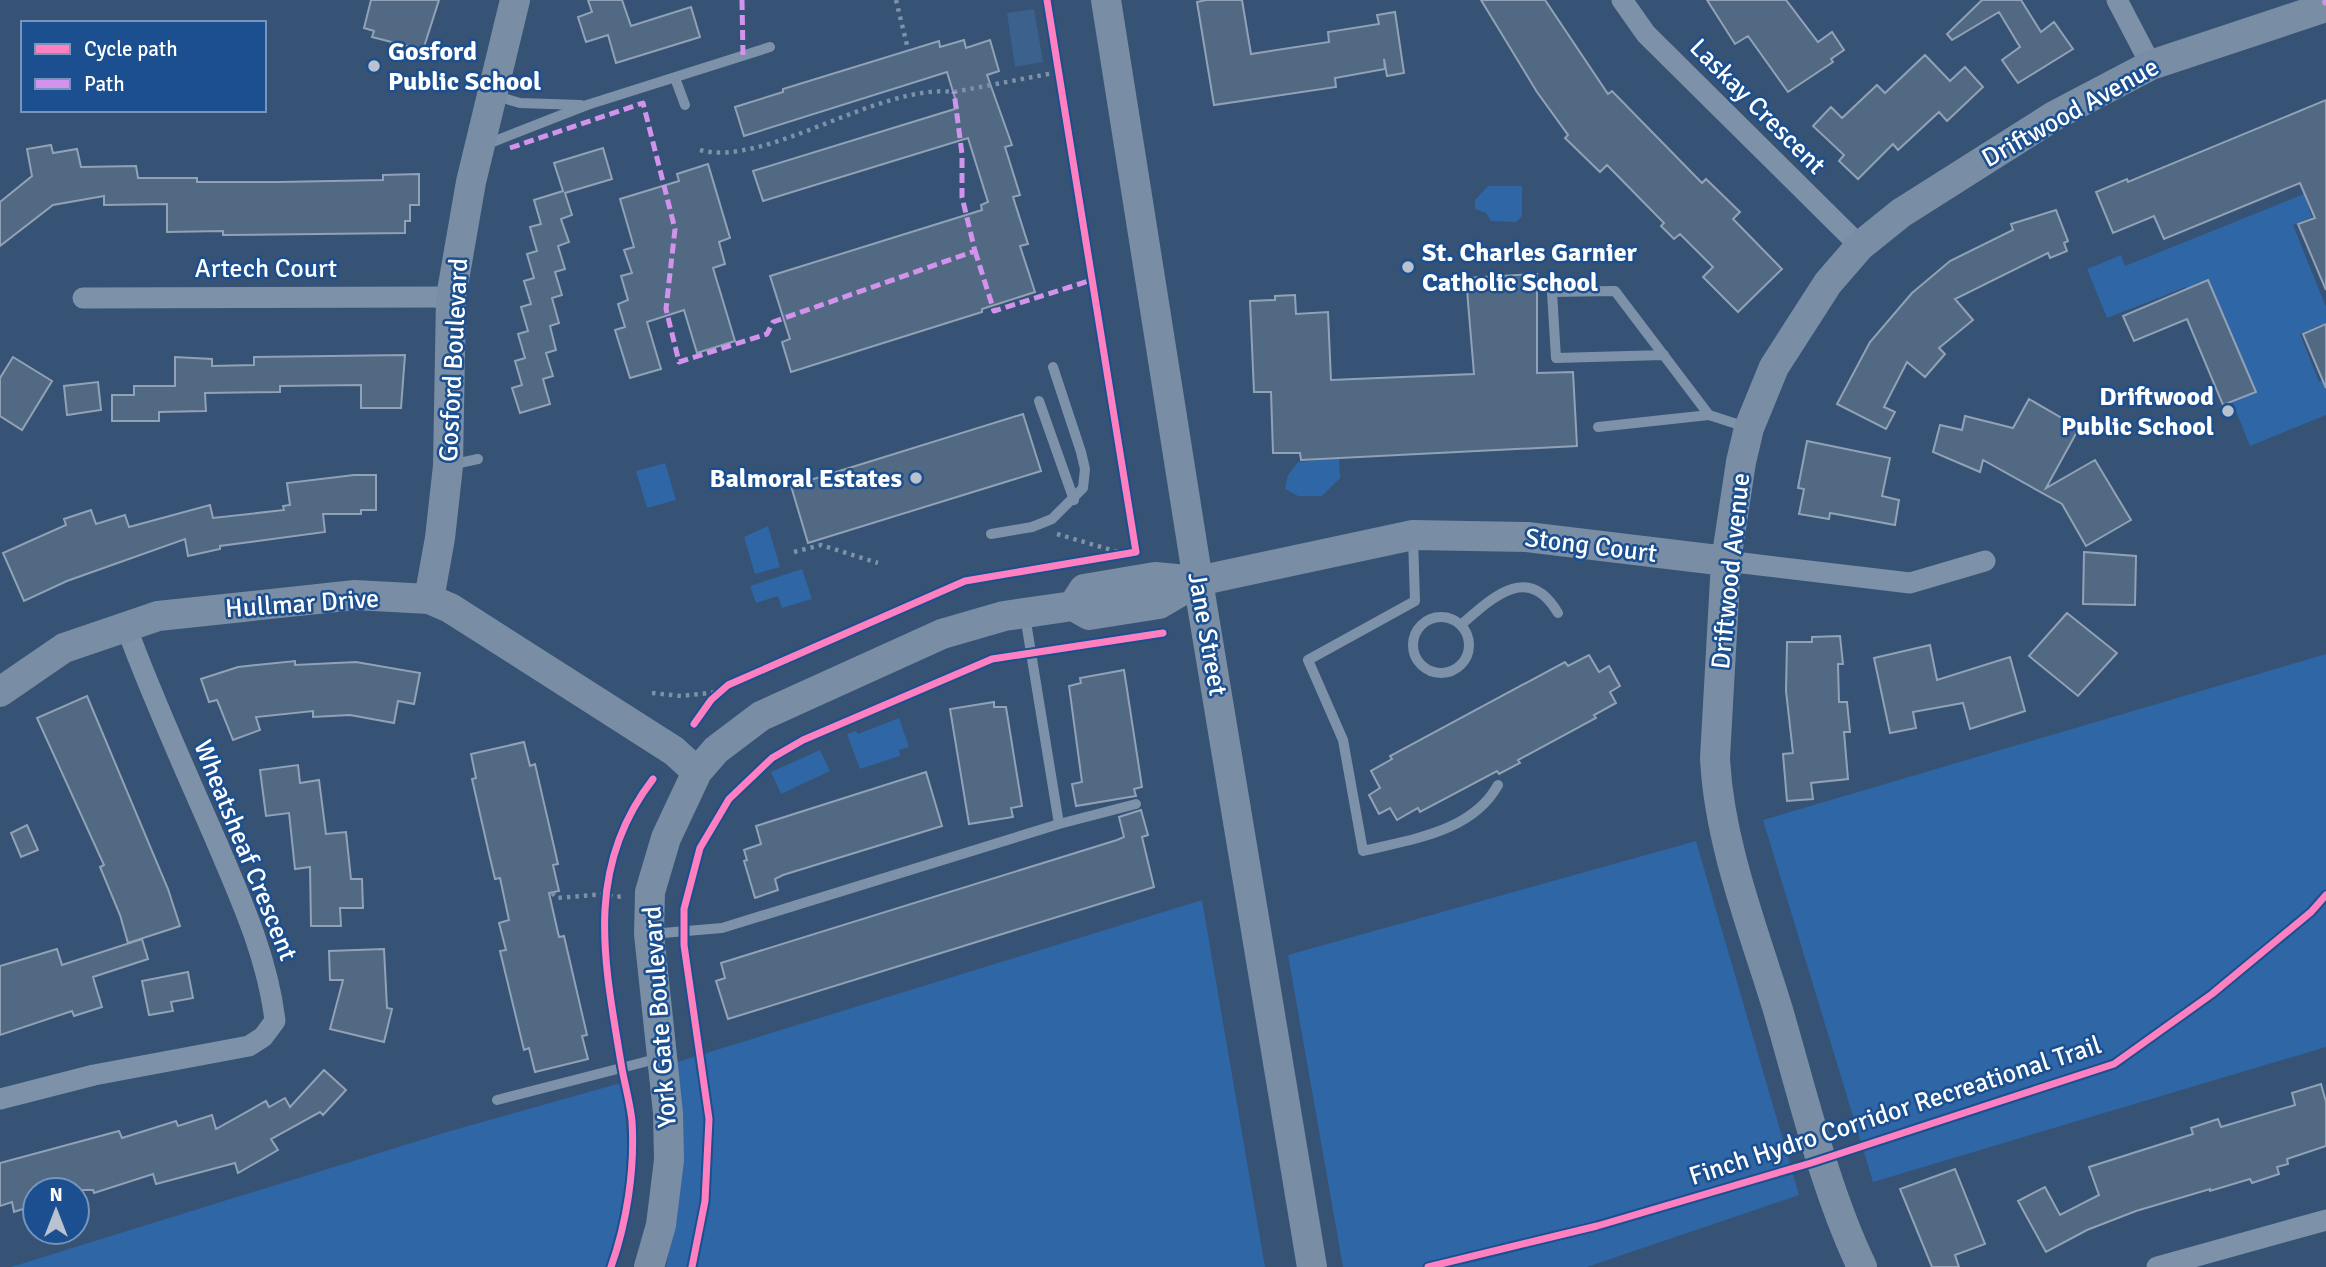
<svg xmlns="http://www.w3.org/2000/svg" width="2326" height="1267" font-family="Signika,sans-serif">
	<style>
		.green { fill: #2f66a5 }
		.water { fill: #3b618d }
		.building { fill: #526984; stroke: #92a2b6; stroke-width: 2 }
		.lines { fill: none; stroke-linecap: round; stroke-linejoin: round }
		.path { stroke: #7d92a8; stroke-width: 4.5; stroke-dasharray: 3.5 5; stroke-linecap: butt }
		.lane { stroke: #7d92a8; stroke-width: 10 }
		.street { stroke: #7d92a8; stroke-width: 21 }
		.secondary { stroke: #798da4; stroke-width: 30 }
		.quiet { stroke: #d193ec; stroke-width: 5; stroke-dasharray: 10 5; stroke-linecap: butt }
		.cycleway-casing { stroke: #1b4f8f; stroke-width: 11 }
		.cycleway { stroke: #ff80c0; stroke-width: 7 }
		.poi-dot { fill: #b9c2ce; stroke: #1b4f8f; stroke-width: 2.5 }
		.labels { text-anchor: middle; stroke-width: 5; stroke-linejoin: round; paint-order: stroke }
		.poi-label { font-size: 26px; font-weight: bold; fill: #fff; stroke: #1b4f8f; text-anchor: start }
		.street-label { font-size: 26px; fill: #fff; stroke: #1b4f8f }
	</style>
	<rect width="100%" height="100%" fill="#365274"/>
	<path class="green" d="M1488 186H1522V216L1516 222 1491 221 1486 213 1475 209V200Z
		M2304 194 2312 217 2293 225 2326 307V323L2300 334 2319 382 2326 379V415L2250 446 2186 287 2107 318 2087 269 2121 255 2125 266Z
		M1339 458 1340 478 1322 496H1298L1285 489 1288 475 1298 462Z
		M665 463 676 500 647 508 636 471Z
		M768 526 780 567 755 574 744 537Z
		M802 569 812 599 782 608 778 596 756 603 750 586Z
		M2326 654V1047L1873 1182 1763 820Z
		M899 718 909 747 899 750 900 756 860 769 847 734 856 731 858 734Z
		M820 750 830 771 781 794 771 772Z
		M1696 841 1799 1195 1587 1267H1343L1288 955Z
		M1202 900 1265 1267H666C682 1191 685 1139 677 1062Z
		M621 1083C632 1144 629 1208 608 1267H11L450 1131Z"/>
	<path class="water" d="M1034 9 1043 62 1015 67 1007 13Z"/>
	<path class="building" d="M371 0H439L423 50 372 37 374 31 364 28Z
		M588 0H622L631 26 691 7 700 37 616 63 608 35 586 42 578 17 592 12Z
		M1206 0H1242L1251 54 1329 42 1328 32 1379 24 1377 15 1395 12 1404 73 1387 76 1384 59 1385 69 1335 78 1336 87 1214 105 1197 2Z
		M1481 0H1545L1608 94 1612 91 1702 183 1706 179 1740 212 1733 219 1782 269 1738 312 1703 277 1713 267 1680 234 1674 239 1661 226 1664 223 1607 165 1600 172 1565 138 1568 135 1537 92Z
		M1707 0H1786L1818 42 1832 32 1844 50 1831 59 1833 62 1788 92 1748 36 1735 44Z
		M1982 0H2021L2041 32 2054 22 2073 49 2018 83 2002 60 2020 47 1999 12 1952 40 1947 34Z
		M964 40 966 48 990 40 999 71 987 75 1012 145 1005 147 1020 195 1013 197 1028 244 1020 246 1035 292 982 309V312L791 372 782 342 790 339 770 276 982 210 981 205 988 202 968 138 763 201 753 171 958 108 947 72 744 136 735 107 783 92V89L939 41 940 47Z
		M1925 55 1950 81 1965 67 1983 87 1947 121 1939 112 1898 150 1893 144 1858 179 1839 161 1844 155 1813 126 1831 107 1842 118 1877 85 1885 93Z
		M2326 100V290L2298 224 2315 218 2300 183 2164 239 2154 216 2113 233 2096 192 2127 179 2128 182Z
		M51 145 53 153 77 149 81 167 136 166 138 178H197V182H279L383 180V175L419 174V205H410V221H405V233L223 235V231L167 232V204L104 205V196L53 205 0 246V202L32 176 27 149Z
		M603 148 612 179 565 193 572 215 561 219 569 242 558 246 565 269 555 272 562 295 552 298 559 323 550 326 556 350 546 353 553 376 543 379 550 404 520 413 512 388 522 385 515 361 525 358 518 334 528 331 521 307 531 304 524 281 534 278 527 254 537 251 530 227 541 224 534 200 563 191 554 163Z
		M708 164 730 238 719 242 725 264 713 268 735 341 697 353 684 310 647 322 661 369 630 378 615 330 625 327 618 304 628 300 621 276 632 273 624 250 634 247 620 199 679 181 677 174Z
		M2056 210 2068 241 2064 243 2067 251 2050 258 2048 253 1955 299 1973 320 1939 348 1945 354 1925 377 1907 362 1884 407 1895 412 1886 429 1837 404 1870 342 1912 293 1950 261 2013 230 2011 224Z
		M1537 274V373L1573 372 1577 446 1301 460 1300 453H1273L1271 392H1254L1250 301 1275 300V296L1295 295 1296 314 1328 312 1331 380 1474 374 1466 278Z
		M2208 280 2256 392 2223 405 2187 319 2134 341 2123 316Z
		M2326 324V388L2303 334Z
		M405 355 401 408H361V385L280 386V392L205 393 206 411 159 412V421H112V395H134V386H175V357L212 359V366L254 365V357Z
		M13 357 52 381 22 430 0 416V378Z
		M98 382 101 410 67 415 64 386Z
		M2029 399 2079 428 2046 488 2095 460 2131 520 2086 546 2062 504 1983 460 1980 472 1933 452 1940 425 1962 430 1965 416 2013 428Z
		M1023 414 1041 471 808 543 791 486Z
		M1807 441 1890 458 1882 496 1899 500 1895 525 1830 513 1829 519 1799 514 1804 489 1798 488Z
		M354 475H376V510H361V514H323L325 532 220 546V549L188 556 185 539 67 581 24 601 3 553 66 525 64 519 91 510 96 524 125 515 129 527 210 505 213 518 284 510 283 506 290 505 287 483Z
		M2084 552 2136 556 2135 605 2083 604Z
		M2067 613 2117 653 2078 696 2029 656Z
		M1840 636 1843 664H1838L1839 702H1847L1850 732H1844L1848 779 1811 783 1813 799 1787 801 1783 754 1793 753 1786 691 1787 642H1812V637Z
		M1930 645 1937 680 2010 657 2025 711 1970 729 1963 703 1913 712 1916 728 1890 733 1874 658Z
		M1589 655 1599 672 1609 666 1620 686 1610 692 1616 703 1594 715 1596 718 1518 760 1520 763 1499 774 1497 771 1420 812 1418 808 1397 820 1390 808 1379 814 1369 795 1380 788 1371 771 1392 759 1390 756 1565 662 1568 666Z
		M295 661V665L356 662 420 673 414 704 398 701 394 723 350 715 313 717V711L256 717 260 730 233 740 217 700 209 702 201 679 238 667Z
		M1124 670 1142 787 1134 789 1136 796 1076 806 1072 784 1082 782 1069 686 1081 683 1080 678Z
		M87 696 168 889 180 926 128 943 120 915 100 867 104 865 37 718Z
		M994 702V707H1006L1022 806 1011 808 1013 817 969 824 950 709Z
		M524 742 530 766 535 764 558 864 553 865 559 891 549 893 559 937 564 936 587 1035 582 1036 588 1059 535 1072 529 1048 524 1050 500 951 506 950 499 923 509 920 500 878 495 879 490 858 472 779 476 778 471 754Z
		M298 765 300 783 319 780 326 834 346 832 351 879H362L363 908H340L341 926H311L310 867 295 869 289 813 266 816 260 770Z
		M926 772 942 826 783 875 775 879 778 890 755 898 744 861 747 860 744 850 761 844 756 826Z
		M1141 810 1148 835 1142 837 1154 887 728 1019 716 981 725 978 721 963 1117 840 1124 837 1119 817Z
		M27 825 38 850 21 857 11 833Z
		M142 939 148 959 93 977 102 1007 74 1016 72 1011 0 1035V966L57 949 62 965Z
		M384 949 387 1008 392 1009 384 1042 330 1029 343 980H330L329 951Z
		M188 972 193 998 171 1002 173 1011 149 1015 142 981Z
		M324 1070 346 1090 323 1115 320 1112 271 1139 278 1150 238 1173 235 1163 156 1184 153 1174 94 1193 93 1190H35V1205L14 1212 12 1202 0 1206V1163L119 1131 122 1138 176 1121 178 1126 212 1115 216 1129 266 1101 269 1107 285 1098 290 1107Z
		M2321 1084 2326 1102V1146L2287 1159 2288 1164 2277 1167 2279 1174 2252 1183 2250 1179 2210 1191V1189L2136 1211 2087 1230 2046 1252 2018 1201 2045 1187 2060 1215 2099 1195 2089 1167 2193 1134 2191 1128 2218 1119 2221 1127 2295 1105 2292 1093Z
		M1955 1169 1985 1244 1955 1255 1959 1267H1932L1900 1189Z"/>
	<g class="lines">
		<path class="path" d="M896 0 907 45
			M700 150C766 168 879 83 954 92L1059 72
			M1057 534 1125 554
			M794 552 821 545 878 563
			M652 693 681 696 718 692
			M552 893 557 898 605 894 614 897 625 896"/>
		<path class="lane" d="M675 78 685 105
			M493 95 520 103 581 105
			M485 145 587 105 770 47
			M1664 355 1556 358 1552 292 1615 291 1709 415 1746 427
			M1039 401 1074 500
			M1598 427 1709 415
			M450 465 478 459
			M991 534 1032 527 1052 519 1083 488 1085 469 1081 452 1053 367
			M1413 538 1415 601 1308 660 1343 740 1363 851C1412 839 1472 832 1498 785
			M1025 616 1059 824
			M1413 645a28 28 0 1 1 56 0a28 28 0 1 1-56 0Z
			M1461 625C1492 598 1528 562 1558 613
			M651 934 722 928 1059 824 1136 804
			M497 1100 660 1058"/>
		<path class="street" d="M1622 0 1646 34 1860 246
			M2117 0 2151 65
			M83 298 451 297
			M1726 561 1910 583 1985 561
			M0 1099 94 1075 249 1046 263 1037 275 1021C268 959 241 899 217 843 186 771 153 700 126 626
			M2157 1267 2326 1220"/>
		<path class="secondary" d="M1106 0 1198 581 1312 1267
			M429 599 440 538 448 466 451 297 471 182 515 0
			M1073 606 1084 589 1155 577 1198 581 1413 535 1527 537 1726 561
			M0 692 64 648 158 616 355 595 429 599 450 608 674 751 697 772
			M649 1267 661 1225 669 1160 668 1113 649 934 650 892 666 838 697 772 716 750 761 716 942 634 1004 616 1073 606 1089 615 1159 604 1198 581
			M1862 1267C1825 1190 1802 1092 1778 1010 1753 928 1719 843 1715 758L1726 561 1741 462 1749 428 1774 367 1828 283 1860 246 1901 213 2054 116 2151 65 2326 7"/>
		<path class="quiet" d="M742 0 743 55
			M2324 0 2326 5
			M510 148 643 103 675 229 666 309 679 362 767 334 773 322 975 251 962 197V154L954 92
			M975 251 994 311 1092 280"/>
		<g class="cycleway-casing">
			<path id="cycleway" d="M694 724 711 700 728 685 965 581 1136 552 1047 0
				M611 1267C627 1222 635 1169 632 1121 630 1102 624 1082 621 1063 604 960 584 868 653 779
				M692 1267 705 1201 709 1119 684 945V909L700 848 729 799 772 758 803 740 992 659 1163 633
				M1428 1267 1597 1226 1811 1163 2114 1064 2212 994 2311 912 2326 895"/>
		</g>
		<use href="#cycleway" class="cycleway"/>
	</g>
	<g class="poi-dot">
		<circle cx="374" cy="66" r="7"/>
		<circle cx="1408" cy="267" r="7"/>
		<circle cx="2228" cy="411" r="7"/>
		<circle cx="916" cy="478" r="7"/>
	</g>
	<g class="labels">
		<g class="poi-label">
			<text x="388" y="60">Gosford<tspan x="388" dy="30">Public School</tspan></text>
			<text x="1422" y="261">St. Charles Garnier<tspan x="1422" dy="30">Catholic School</tspan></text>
			<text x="2214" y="405" text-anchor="end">Driftwood<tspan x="2214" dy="30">Public School</tspan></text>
			<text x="902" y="487" text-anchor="end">Balmoral Estates</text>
		</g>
		<g class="street-label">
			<text transform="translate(1758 106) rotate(45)" y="9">Laskay Crescent</text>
			<text transform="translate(2070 112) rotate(-29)" y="9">Driftwood Avenue</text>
			<text x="266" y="277">Artech Court</text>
			<text transform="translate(453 360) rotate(-87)" y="9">Gosford Boulevard</text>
			<text transform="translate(1591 545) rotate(7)" y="9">Stong Court</text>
			<text transform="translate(1730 571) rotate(-84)" y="9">Driftwood Avenue</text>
			<text transform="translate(302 603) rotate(-4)" y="9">Hullmar Drive</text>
			<text transform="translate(1208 634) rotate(80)" y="9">Jane Street</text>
			<text transform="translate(246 850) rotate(68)" y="9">Wheatsheaf Crescent</text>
			<text transform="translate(659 1017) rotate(-94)" y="9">York Gate Boulevard</text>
			<text transform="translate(1895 1110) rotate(-18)" y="9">Finch Hydro Corridor Recreational Trail</text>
		</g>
	</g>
	<rect x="21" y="21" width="245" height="91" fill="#1b4f8f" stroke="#7695bc" stroke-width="2"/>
	<rect x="35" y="44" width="35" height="10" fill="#ff80c0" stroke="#7695bc" stroke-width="2"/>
	<text x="84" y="56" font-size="21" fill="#ffffff">Cycle path</text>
	<rect x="35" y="79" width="35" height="10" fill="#d193ec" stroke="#7695bc" stroke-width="2"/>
	<text x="84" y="91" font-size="21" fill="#ffffff">Path</text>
	<g transform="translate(56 1211)"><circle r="33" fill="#1b4f8f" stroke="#7695bc" stroke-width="2"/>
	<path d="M0-5L12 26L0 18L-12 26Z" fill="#b9c2ce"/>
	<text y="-10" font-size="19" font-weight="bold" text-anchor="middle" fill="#ffffff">N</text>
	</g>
</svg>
